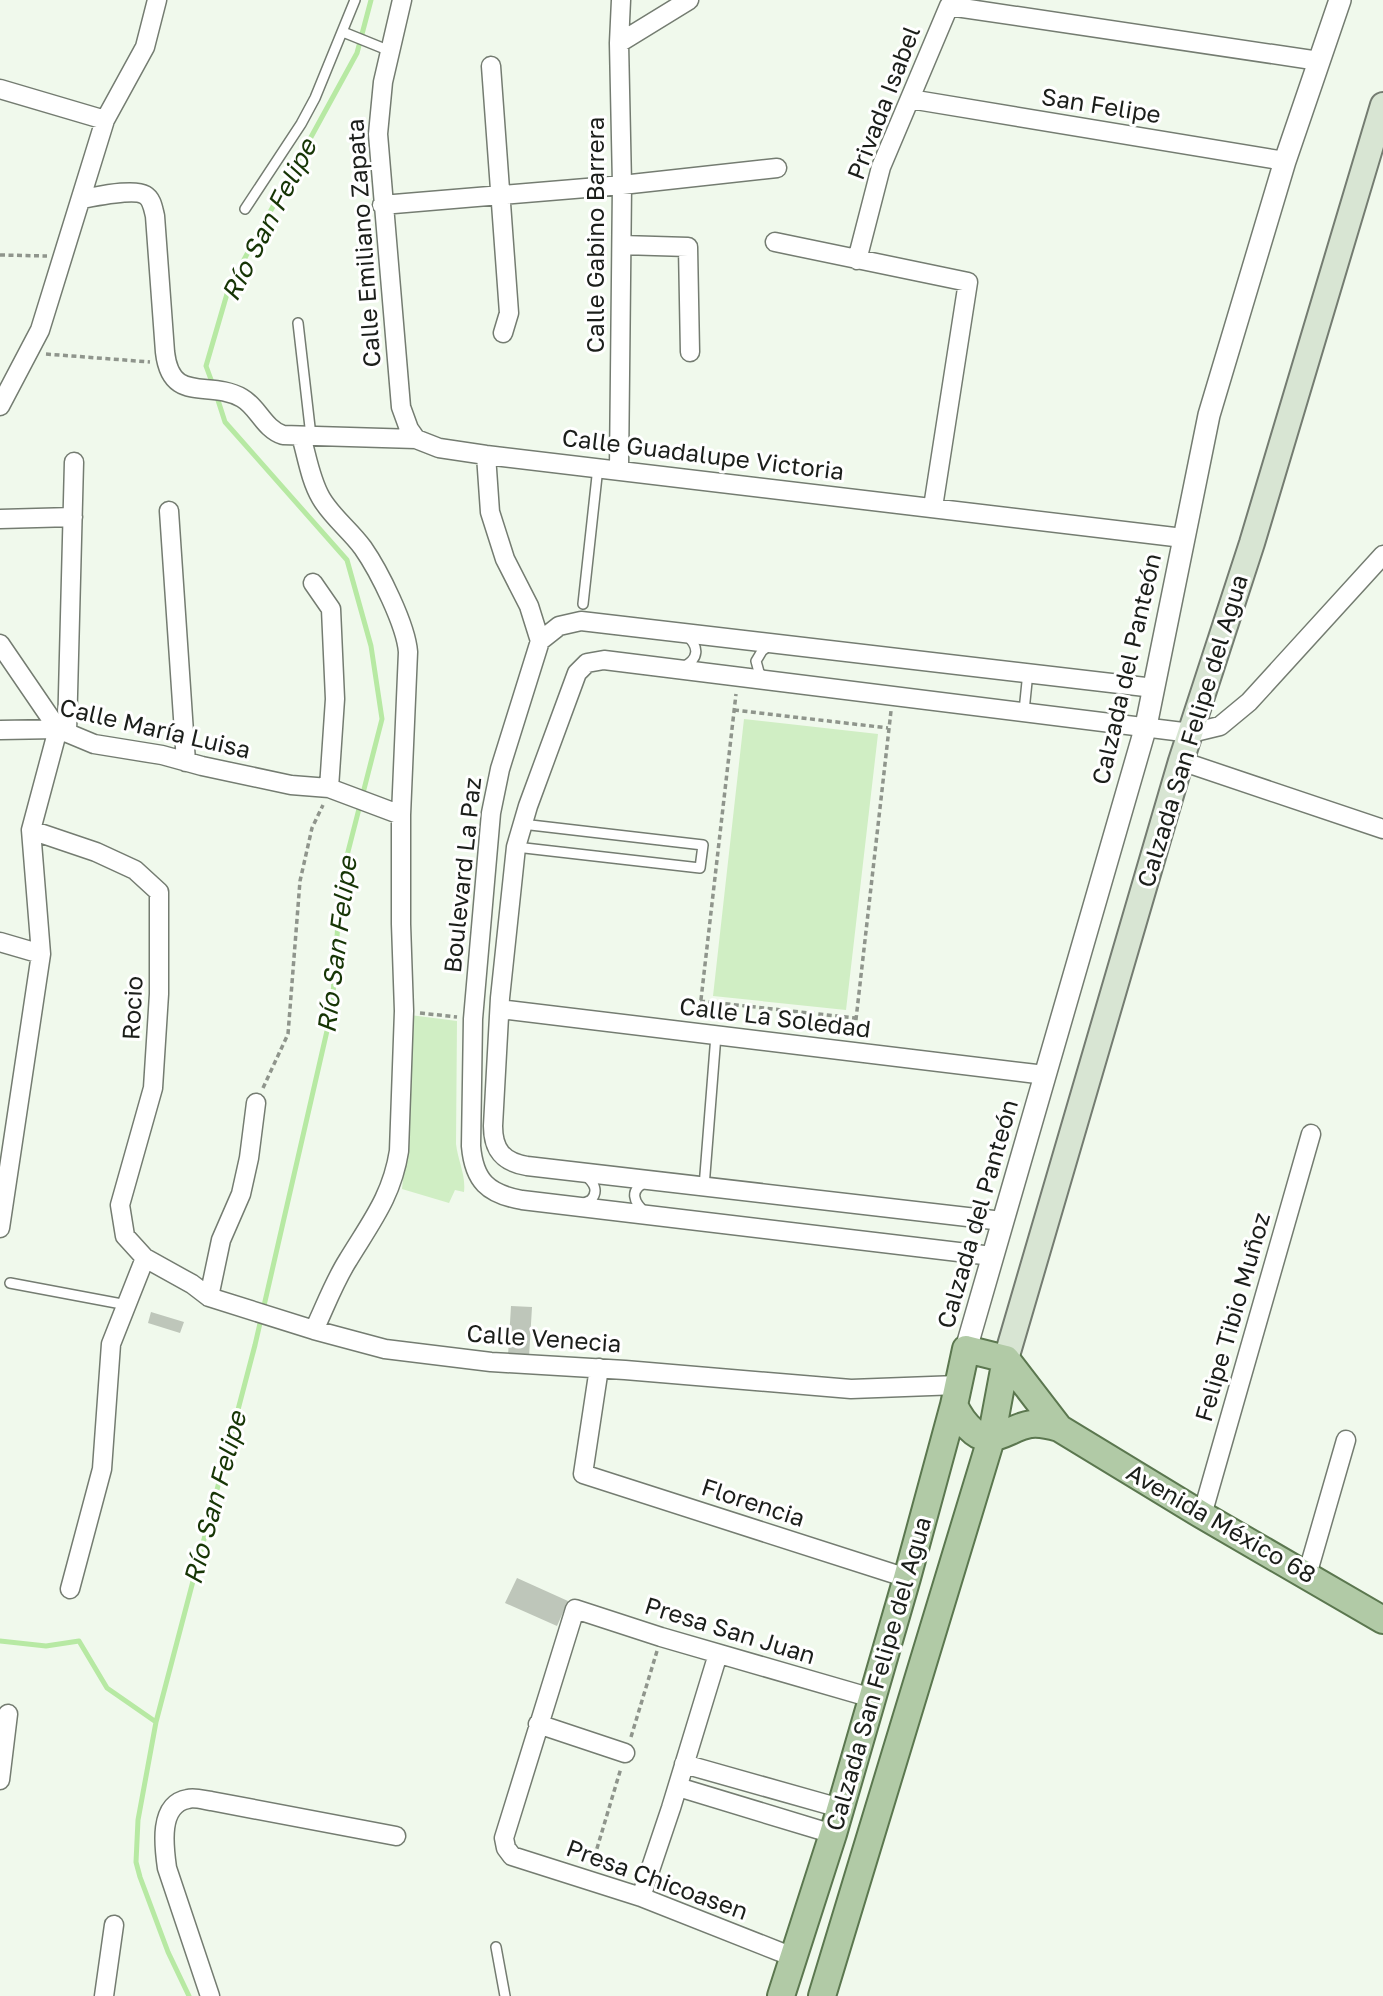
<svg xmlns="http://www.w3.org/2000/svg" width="1383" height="1996" font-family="'Golos Text',sans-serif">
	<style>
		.green { fill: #d0eec4 }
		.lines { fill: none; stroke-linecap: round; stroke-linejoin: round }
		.stream { stroke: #b7e9a3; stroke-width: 5 }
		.building { fill: #bec6ba }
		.service-casing { stroke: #747c71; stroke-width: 12 }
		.minor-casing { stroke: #747c71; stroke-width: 21 }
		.tertiary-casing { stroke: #747c71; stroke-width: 24 }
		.secondary-casing { stroke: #747c71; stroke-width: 28 }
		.primary-casing { stroke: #5b774f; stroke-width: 30 }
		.path { stroke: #8f958c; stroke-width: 3.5; stroke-dasharray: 5 3.5; stroke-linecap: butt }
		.service { stroke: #fff; stroke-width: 9 }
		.minor { stroke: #fff; stroke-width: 18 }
		.tertiary { stroke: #fff; stroke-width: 21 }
		.secondary { stroke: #d8e5d3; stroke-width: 24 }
		.primary { stroke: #b1caa6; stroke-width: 26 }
		.labels { text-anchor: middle; stroke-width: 6; stroke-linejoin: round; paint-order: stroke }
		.street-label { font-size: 24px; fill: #1b1e1a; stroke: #fff }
		.water-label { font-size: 26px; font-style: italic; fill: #163505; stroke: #fff }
	</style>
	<rect width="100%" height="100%" fill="#f0f9ec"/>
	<path class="green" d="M744 719 878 734 846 1010 713 996Z
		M410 1015 457 1021 456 1144C458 1161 466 1175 464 1192L455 1190 449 1203 402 1189 409 1119Z"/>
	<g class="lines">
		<path class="stream" d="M213 385 206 366 229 287 357 53 371 0
			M0 1641 46 1646 79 1641 107 1688 156 1722
			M189 1996 168 1952 140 1877 136 1862 138 1820 156 1722 255 1345 332 1009 341 879 382 719 371 646 347 560 225 422 216 394"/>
	</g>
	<path class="building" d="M511 1306 532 1307 529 1357 508 1356Z
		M151 1312 184 1322 180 1333 148 1323Z
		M517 1578 568 1601 557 1626 505 1603Z"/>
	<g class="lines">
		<g class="service-casing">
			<path id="service" d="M343 32 390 51
				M245 209 301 124 315 98 355 0
				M298 323 311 436
				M583 604 598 467
				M683 667C699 659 700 647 686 635
				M765 680 759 672 756 661 762 651 770 645
				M1024 711 1028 672
				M516 847 700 868 703 845 522 824
				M704 1187 716 1035
				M582 1204 591 1200C599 1191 594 1183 586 1176
				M646 1213C633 1202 629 1190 646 1182
				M10 1283 127 1305
				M496 1947 505 1996"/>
		</g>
		<g class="minor-casing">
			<path id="minor" d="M402 0 383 82 378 134 401 407 409 429 416 439
				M619 43 689 0
				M491 66 509 313 503 333
				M0 89 105 120
				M910 99 1285 161
				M81 199C95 197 133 188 145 195 152 199 153 208 155 216L165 352C171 405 209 379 242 398 258 407 264 429 283 435L416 439 439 448 486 455 1183 538
				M382 205 622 185 777 168
				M775 242 968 282 933 507
				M622 245 688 247 690 352
				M857 260 881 167 949 6 1319 61
				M0 406 40 330 105 120 145 47 157 0
				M301 436C307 456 310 479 321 498 332 517 350 530 363 548 379 571 406 625 408 652L401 815V924L404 1011 399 1151C392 1196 371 1222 348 1260 334 1282 325 1307 314 1330
				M486 455 490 512 505 559 529 606 540 641
				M619 469 622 185 619 43 621 0
				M169 511 186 762
				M0 519 73 517
				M313 583 331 609 335 699 329 788
				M0 644 58 729 31 830 41 954 0 1228
				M0 730 58 729 94 744 162 755 202 766 291 785 329 788 401 815
				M67 733 74 462
				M1181 761 1383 829
				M31 830 96 852 135 870 159 892V994L153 1088 120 1205 125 1236 145 1258 192 1284 209 1297 314 1330 385 1349 491 1362 625 1370 851 1389 958 1385
				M0 942 41 954
				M500 1009 1045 1075
				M1002 1221 527 1166C503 1162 493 1150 493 1126L500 998 516 847 528 806 577 673 587 663 604 660 1191 733 1220 726 1249 702 1383 555
				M992 1256 522 1200C488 1194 474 1181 471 1146L473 1019 491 813 500 769 540 641 559 626 581 621 1154 688
				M209 1297 221 1240 241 1194 249 1158 256 1103
				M599 1368 583 1474 907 1578
				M1202 1515 1311 1134
				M1307 1575 1346 1440
				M70 1589 102 1469 111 1344 145 1258
				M538 1724 625 1753
				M684 1764 840 1808
				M0 1780 8 1714
				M678 1787 833 1834
				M641 1897 671 1808 718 1654
				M793 1957 641 1897 512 1856 506 1848 504 1838 575 1609 661 1637 872 1698
				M104 1996 114 1925
				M210 1996 167 1868C164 1847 158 1804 188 1799 194 1797 204 1800 211 1801L396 1836"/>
		</g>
		<g class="tertiary-casing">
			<path id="tertiary" d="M966 1349 1146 726 1209 415 1285 161 1340 0"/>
		</g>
		<g class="secondary-casing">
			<path id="secondary" d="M1006 1359 1181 761 1252 543 1383 105"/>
		</g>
		<g class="primary-casing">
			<path id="primary" d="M954 1405C959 1416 964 1424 974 1432 993 1447 1010 1427 1031 1424 1041 1423 1049 1425 1059 1428L1202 1515 1383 1620
				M781 1996 833 1834 907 1578 954 1405 966 1349 1006 1359 1059 1428
				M822 1996 991 1439 1006 1359"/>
		</g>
		<path class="path" d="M0 255 47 256
			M46 354 150 362
			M734 710 888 728
			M700 1001 855 1018
			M420 1013 457 1017
			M699 1017 736 694
			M854 1037 891 711
			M263 1088 288 1034 300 881 312 828 323 805
			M631 1737 657 1651
			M592 1865 621 1768"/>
		<use href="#service" class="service"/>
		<use href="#minor" class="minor"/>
		<use href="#tertiary" class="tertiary"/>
		<use href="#secondary" class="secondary"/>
		<use href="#primary" class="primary"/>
	</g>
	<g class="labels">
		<g class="street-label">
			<text transform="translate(884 103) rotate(-69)" y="8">Privada Isabel</text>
			<text transform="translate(1101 106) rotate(9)" y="8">San Felipe</text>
			<text transform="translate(596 235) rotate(-90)" y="8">Calle Gabino Barrera</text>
			<text transform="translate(364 243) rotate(-94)" y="8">Calle Emiliano Zapata</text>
			<text transform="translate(703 455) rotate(7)" y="8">Calle Guadalupe Victoria</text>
			<text transform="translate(1127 669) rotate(-77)" y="8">Calzada del Panteón</text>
			<text transform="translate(155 729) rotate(13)" y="8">Calle María Luisa</text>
			<text transform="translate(1193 731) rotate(-73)" y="8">Calzada San Felipe del Agua</text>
			<text transform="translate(463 875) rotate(-84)" y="8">Boulevard La Paz</text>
			<text transform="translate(133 1008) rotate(-87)" y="8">Rocio</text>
			<text transform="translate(775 1018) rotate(7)" y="8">Calle La Soledad</text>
			<text transform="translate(978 1214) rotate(-74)" y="8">Calzada del Panteón</text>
			<text transform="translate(1233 1317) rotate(-74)" y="8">Felipe Tibio Muñoz</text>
			<text transform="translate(544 1339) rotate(4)" y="8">Calle Venecia</text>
			<text transform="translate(753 1503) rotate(18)" y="8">Florencia</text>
			<text transform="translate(1221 1524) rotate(30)" y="8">Avenida México 68</text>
			<text transform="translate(730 1631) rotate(17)" y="8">Presa San Juan</text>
			<text transform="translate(879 1674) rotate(-74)" y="8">Calzada San Felipe del Agua</text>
			<text transform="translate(657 1880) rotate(20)" y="8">Presa Chicoasen</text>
		</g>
		<g class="water-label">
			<text transform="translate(269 220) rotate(-63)" y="9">Río San Felipe</text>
			<text transform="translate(337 945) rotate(-83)" y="9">Río San Felipe</text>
			<text transform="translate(215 1498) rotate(-75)" y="9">Río San Felipe</text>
		</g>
	</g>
</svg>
